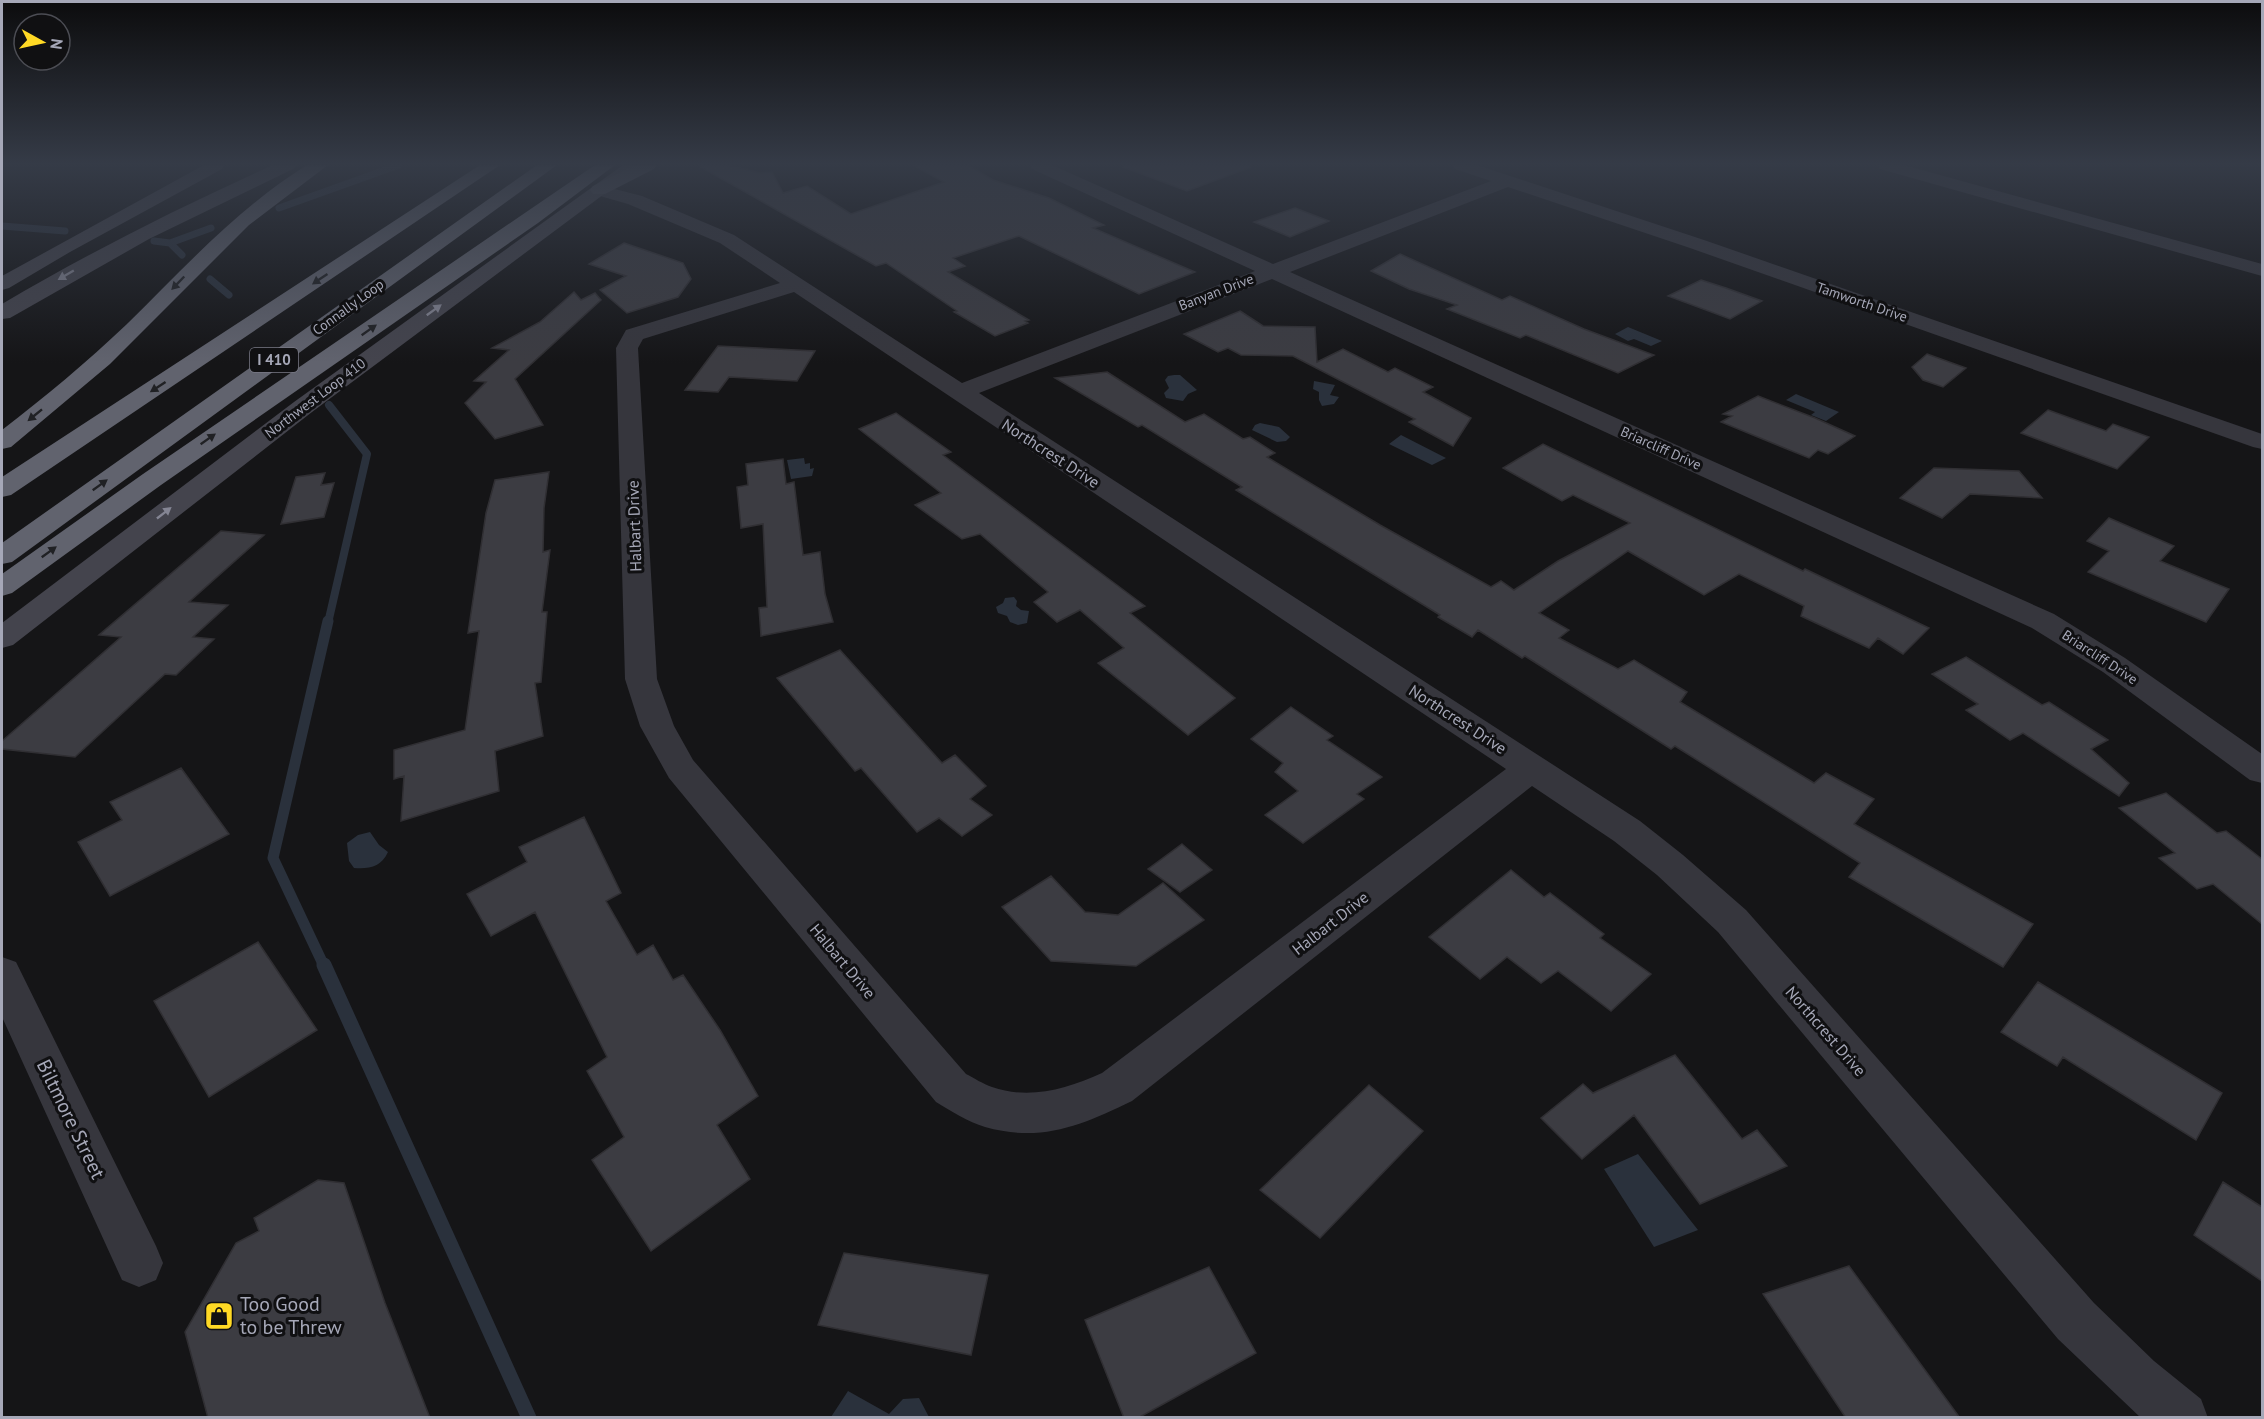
<svg xmlns="http://www.w3.org/2000/svg" width="2264" height="1419" font-family="'PT Sans',sans-serif">
	<style>
		.water { fill: #2a313c }
		.lines { fill: none; stroke-linecap: round; stroke-linejoin: round }
		.stream-far3 { stroke: #2a313c; stroke-width: 7 }
		.stream-far2 { stroke: #2a313c; stroke-width: 8 }
		.stream-far1 { stroke: #2a313c; stroke-width: 11 }
		.stream { stroke: #2a313c; stroke-width: 15 }
		.building { fill: #3c3c42; stroke: #302f33; stroke-width: 1.5 }
		.minor { fill: #36363d; fill-rule: evenodd }
		.secondary { fill: #44444d; fill-rule: evenodd }
		.primary { fill: #51525c; fill-rule: evenodd }
		.motorway { fill: #61636e; fill-rule: evenodd }
		.oneway { fill: #848593 }
		.oneway2 { fill: #202124 }
		.labels { text-anchor: middle; stroke-width: 6; stroke-linejoin: round; paint-order: stroke }
		.far-street-label { font-size: 14px; fill: #a6a8b8; stroke: #101012 }
		.shield { fill: #101012; stroke: #797a86; stroke-width: 1.5 }
		.shield-label { font-size: 15px; font-weight: bold; fill: #a6a8b8 }
		.street-label { font-size: 16px; fill: #a6a8b8; stroke: #101012 }
		.near-street-label { font-size: 20px; fill: #a6a8b8; stroke: #101012 }
		.near-poi-label { font-size: 20px; fill: #a6a8b8; stroke: #101012; text-anchor: start }
	</style>
	<rect width="100%" height="100%" fill="#151517"/>
	<path class="water" d="M1628 327 1662 341 1651 346 1634 339 1628 341 1615 334Z
		M1174 375H1180L1197 390 1188 394 1183 401 1166 398 1164 393 1169 388 1165 380 1168 376Z
		M1314 381 1335 385 1330 395 1339 397 1334 404 1322 406 1319 400V392L1313 389Z
		M1796 394 1839 412 1826 421 1811 415 1815 412 1786 400Z
		M1260 423 1279 427 1290 437 1286 441 1277 442 1252 430 1255 425Z
		M1401 435 1446 458 1432 465 1389 444Z
		M804 458 805 464 810 463V469L814 468 812 476 791 479 787 460Z
		M1014 597 1017 601 1016 606 1021 610 1029 611 1027 623 1018 625 1010 622 1007 616 998 613 996 607 1003 603 1005 598Z
		M370 832 379 845 388 852C381 867 370 869 354 868L349 861 347 843 358 835Z
		M1638 1154 1698 1230 1654 1247 1604 1169Z
		M848 1391 889 1414 903 1399 919 1398 929 1417H831Z"/>
	<g class="lines">
		<path class="stream-far3" d="M279 208 399 165
			M2 226 65 231
			M154 241 170 243 182 255
			M170 243 211 228
			M210 279 229 295"/>
		<path class="stream-far2" d="M328 623 367 454 329 405"/>
		<path class="stream-far1" d="M324 966 273 858 328 621"/>
		<path class="stream" d="M324 965 529 1418"/>
	</g>
	<path class="building" d="M699 165H728L760 173 772 172 783 193 807 186 851 214 944 182 913 165H968L993 180 1049 198 1104 225 1093 228 1195 272 1139 294 1019 236 953 258 965 266 948 272 1029 320 1025 321 1028 323 995 336 954 312 957 311 886 263 876 266 699 166Z
		M1124 165H1250L1251 167 1187 191 1123 167Z
		M1295 208 1329 221 1290 237 1254 222Z
		M624 243 683 263 691 279 678 297 627 313 600 290 626 276 589 264Z
		M1400 254 1502 300 1510 296 1584 329 1654 355 1618 373 1526 335 1520 338 1447 309 1457 305 1409 289 1371 271Z
		M1701 280 1726 288 1762 301 1730 319 1668 296Z
		M574 292 581 300 595 293 601 300 515 379 543 425 495 439 465 403 486 382 474 381 509 350 492 348 540 322Z
		M1240 311 1263 326 1315 327 1317 362 1343 349 1388 372 1395 368 1433 387 1423 392 1471 418 1453 446 1409 422 1415 419 1293 356 1241 355 1228 348 1218 352 1184 334Z
		M718 346 815 351 797 381 729 377 718 392 685 390Z
		M1927 354 1966 368 1943 387 1923 380 1912 367Z
		M1107 372 1185 422 1204 414 1243 439 1250 437 1275 453 1267 457 1380 525 1491 587 1501 581 1514 590 1558 561 1630 523 1573 495 1562 501 1503 468 1543 444 1803 571 1805 569 1929 628 1903 654 1878 638 1869 648 1801 616 1804 606 1739 574 1704 595 1628 551 1539 613 1569 630 1559 638 1618 669 1634 660 1687 692 1680 702 1814 783 1826 773 1874 799 1854 824 2033 924 2003 967 1849 877 1860 863 1675 746 1671 749 1525 656 1522 658 1478 630 1472 637 1438 617 1440 615 1236 490 1242 487 1142 425 1138 427 1055 378Z
		M1758 396 1815 418 1855 436 1828 454 1818 450 1809 458 1721 422 1732 416 1723 414Z
		M2048 410 2106 431 2113 424 2149 437 2117 469 2021 433Z
		M896 413 951 452 943 455 1145 606 1130 613 1235 698 1188 735 1098 663 1124 648 1080 610 1057 622 1034 602 1048 592 980 534 962 539 915 505 941 493 859 429Z
		M783 459 786 484 794 482 803 555 820 552 825 594 833 622 761 636 759 608 767 607 763 524 741 528 737 487 748 485 746 464Z
		M1934 468 2019 471 2042 498 1970 494 1942 518 1900 498Z
		M549 472 544 508 543 552 550 550 542 612H547L541 682 535 683 543 736 495 751 499 791 401 821 404 776 394 779V750L465 730 479 631 468 633 486 513 495 480Z
		M325 473 321 485 334 483 324 517 281 524 296 477Z
		M2109 518 2174 546 2160 561 2229 589 2206 622 2088 572 2109 551 2087 541Z
		M221 531 264 535 189 602 228 605 193 637 214 639 176 675 165 674 75 757 2 749V741L121 637 99 635Z
		M840 650 942 763 955 755 986 786 970 799 992 815 962 836 939 818 917 832 861 768 855 771 777 678Z
		M1966 657 2042 705 2049 702 2108 740 2091 749 2129 783 2119 796 2023 733 2010 740 1966 710 1978 704 1932 674Z
		M1291 707 1333 736 1327 740 1382 777 1357 794 1364 799 1303 843 1265 815 1298 791 1275 772 1283 763 1251 739Z
		M181 768 229 834 110 896 78 842 122 820 110 802Z
		M2166 793 2217 833 2226 831 2262 859V924L2213 884 2197 889 2159 858 2175 853 2119 808Z
		M584 817 621 893 606 901 637 955 653 945 673 980 683 975 720 1030 758 1096 717 1125 750 1179 651 1251 592 1160 624 1137 587 1071 607 1057 535 912 491 936 467 894 527 862 519 847Z
		M1182 844 1212 870 1180 892 1148 869Z
		M1511 870 1544 897 1550 893 1604 934 1600 938 1651 974 1611 1011 1558 971 1541 983 1507 957 1480 979 1429 937Z
		M1051 876 1085 912 1118 915 1163 883 1204 920 1136 966 1051 961 1002 907Z
		M258 942 317 1030 209 1097 154 1001Z
		M2038 982 2222 1093 2196 1140 2063 1057 2057 1066 2001 1032Z
		M1675 1055 1742 1139 1757 1130 1787 1166 1700 1204 1634 1115 1582 1159 1541 1118 1583 1084 1593 1093Z
		M1369 1085 1423 1131 1320 1238 1260 1190Z
		M318 1180 344 1183 385 1303 430 1418H208L185 1332 236 1243 259 1231 254 1218Z
		M2223 1182 2262 1207V1281L2194 1235Z
		M844 1253 988 1275 971 1355 818 1325Z
		M1849 1266 1960 1418H1846L1763 1294Z
		M1209 1267 1256 1353 1138 1418H1124L1085 1320Z"/>
	<g class="lines">
		<path class="minor" d="M1030 165H1052L1273 264 1491 181 1455 169 1452 165H1477L1704 240 2262 434V449L2253 447 1690 248 1508 187 1290 272 2054 614 2125 658 2262 754V783L2250 780 2103 672 2032 628 1272 279 979 393 1640 821 1683 855 1746 910 2094 1303 2154 1361 2201 1399 2208 1418H2141L2058 1339 1718 932 1657 875 1614 841 1532 786 1132 1101C1082 1125 1042 1143 985 1127 968 1122 951 1111 936 1102L669 778 640 726 625 679 616 348 626 330 780 283 720 243 628 204 593 194 590 190 593 186 599 185 642 196 734 235 962 383 1255 271 1032 169ZM794 292 1506 769 1102 1073C1067 1089 1029 1100 992 1087 983 1084 974 1078 966 1074L693 760 674 726 657 679 638 348 643 339Z
			M1878 165H1904L2262 264V276L1880 169Z
			M2 957 16 962 156 1246 163 1263 156 1280 139 1287 122 1280 2 1017Z"/>
		<path class="secondary" d="M204 165H225L222 169 70 252 9 288 2 290V276Z
			M273 165H296L293 169 149 239 10 318 2 319V304C90 252 180 207 273 165Z
			M623 165H643L312 412 13 645 2 648V623L294 402Z"/>
		<path class="primary" d="M635 165H657L654 169 605 194H593L590 190 593 186Z"/>
		<path class="motorway" d="M307 165H328L249 225 110 364 11 447 2 449V430C45 397 87 362 127 324 185 267 238 208 307 165Z
			M480 165H500L11 495 2 497V477Z
			M537 165H557L12 562 2 564V543Z
			M595 165H615L538 223 161 485 12 593 2 596V574L143 474Z"/>
	</g>
	<defs><path id="oneway-solid" d="M-6-.8H1V-3.2L6.5 0L1 3.2V.8H-6Z" transform="scale(1.5)"/></defs>
	<g class="oneway">
		<use href="#oneway-solid" transform="translate(66 275) rotate(150)"/>
		<use href="#oneway-solid" transform="translate(434 310) rotate(-36)"/>
		<use href="#oneway-solid" transform="translate(164 513) rotate(-38)"/>
	</g>
	<g class="oneway2">
		<use href="#oneway-solid" transform="translate(320 279) rotate(146)"/>
		<use href="#oneway-solid" transform="translate(178 283) rotate(134)"/>
		<use href="#oneway-solid" transform="translate(369 330) rotate(-35)"/>
		<use href="#oneway-solid" transform="translate(158 387) rotate(147)"/>
		<use href="#oneway-solid" transform="translate(35 415) rotate(141)"/>
		<use href="#oneway-solid" transform="translate(208 439) rotate(-35)"/>
		<use href="#oneway-solid" transform="translate(100 485) rotate(-36)"/>
		<use href="#oneway-solid" transform="translate(49 552) rotate(-36)"/>
	</g>
	<linearGradient id="sky" x2="0" y2="1"><stop stop-color="#0c0c0d"/><stop offset="0.45" stop-color="#353b47"/><stop offset="1" stop-color="#353b47" stop-opacity="0"/></linearGradient>
	<rect width="2264" height="363" fill="url(#sky)"/>
	<defs>
		<g id="shop-square" transform="scale(1.5)"><rect x="-9" y="-9" width="18" height="18" rx="4" fill="#ffd925" stroke="#101012"/><path d="M-5-2.5h2.3a2.7 3.5 0 0 1 5.4 0H5L5.5 6h-11ZM-1.5-2.5h3a1.5 2.3 0 0 0-3 0Z" fill="#111"/></g>
	</defs>
	<g fill-rule="evenodd">
		<use href="#shop-square" x="219" y="1316"/>
	</g>
	<g class="labels">
		<g class="far-street-label">
			<text transform="translate(1216 292) rotate(-21)" y="5">Banyan Drive</text>
			<text transform="translate(1862 302) rotate(19)" y="5">Tamworth Drive</text>
			<text transform="translate(348 307) rotate(-36)" y="5">Connally Loop</text>
			<text transform="translate(315 398) rotate(-37)" y="5">Northwest Loop 410</text>
			<text transform="translate(1661 448) rotate(24)" y="5">Briarcliff Drive</text>
			<text transform="translate(2100 657) rotate(33)" y="5">Briarcliff Drive</text>
		</g>
		<rect class="shield" x="250" y="348" width="48" height="24" rx="4.5"/>
		<g class="shield-label">
			<text x="274" y="365">I 410</text>
		</g>
		<g class="street-label">
			<text transform="translate(1051 453) rotate(33)" y="6">Northcrest Drive</text>
			<text transform="translate(634 526) rotate(-92)" y="6">Halbart Drive</text>
			<text transform="translate(1458 719) rotate(33)" y="6">Northcrest Drive</text>
			<text transform="translate(1330 923) rotate(-38)" y="6">Halbart Drive</text>
			<text transform="translate(843 961) rotate(50)" y="6">Halbart Drive</text>
			<text transform="translate(1826 1031) rotate(49)" y="6">Northcrest Drive</text>
		</g>
		<g class="near-street-label">
			<text transform="translate(71 1119) rotate(64)" y="7">Biltmore Street</text>
		</g>
		<g class="near-poi-label">
			<text x="240" y="1311">Too Good<tspan x="240" dy="23">to be Threw</tspan></text>
		</g>
	</g>
	<rect width="2264" height="1419" fill="none" stroke="#a6a8b8" stroke-width="6"/>
	<g transform="translate(42 42) rotate(98)"><circle r="28" fill="#101012" stroke="#4c4d54" stroke-width="1.5"/>
	<path d="M0-4.5L10 22L0 15L-10 22Z" fill="#ffd925"/>
	<text y="-9" font-size="16" font-weight="bold" text-anchor="middle" fill="#a6a8b8">N</text>
	</g>
</svg>
